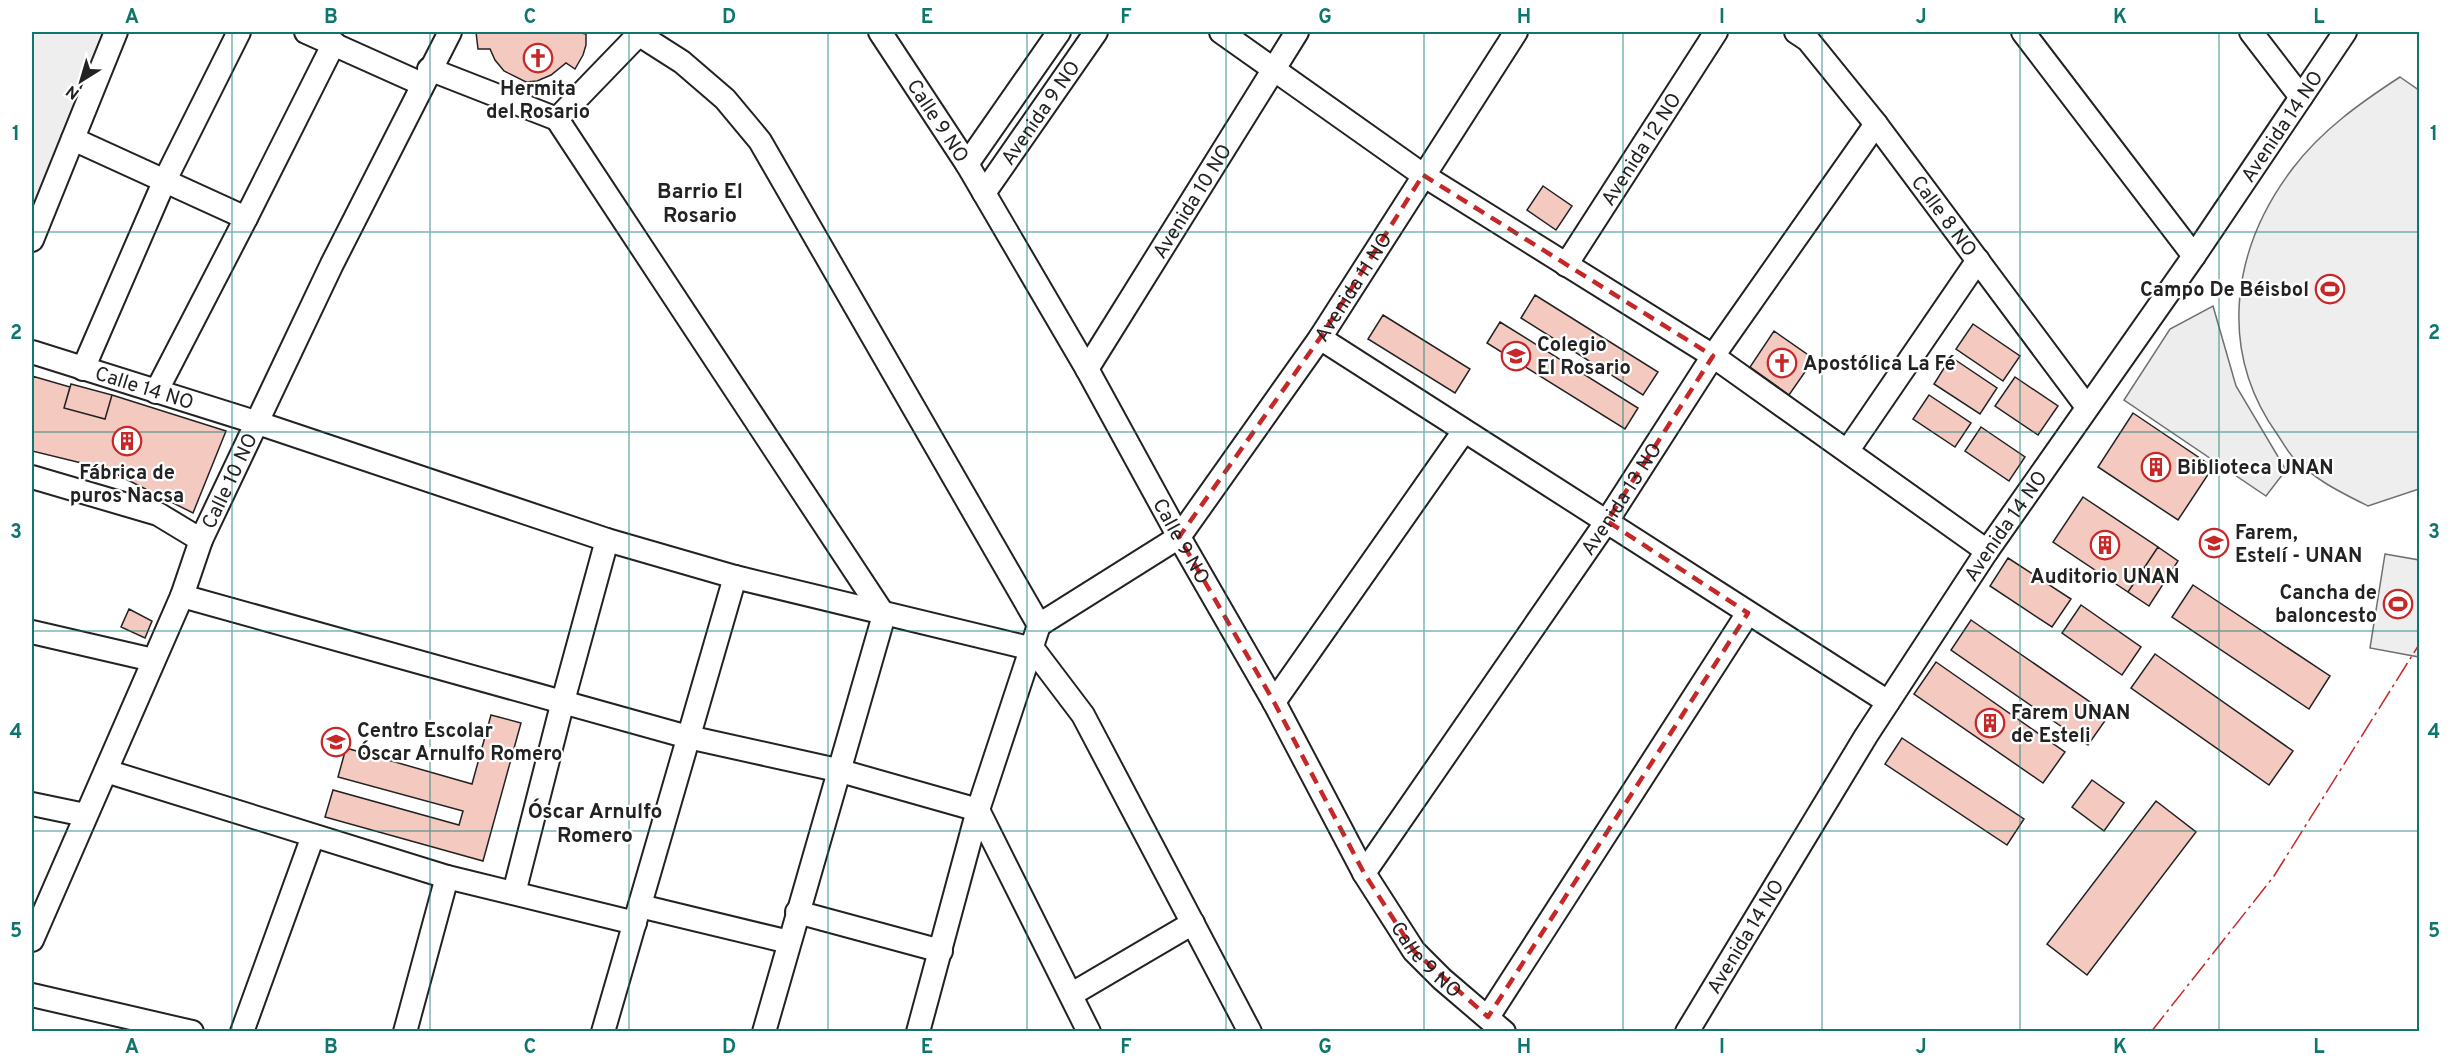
<svg xmlns="http://www.w3.org/2000/svg" width="2451" height="1063" font-family="Overpass,sans-serif">
	<style>
		.green { fill: #eee; stroke: #6f6f6f; stroke-width: 1.5 }
		.parking { fill: #ededed; stroke: #6f6f6f; stroke-width: 1.5 }
		.building { fill: #f3c9c0; stroke: #222; stroke-width: 1.5 }
		.lines { fill: none; stroke-linecap: round; stroke-linejoin: round }
		.minor-casing { stroke: #222; stroke-width: 26 }
		.minor { stroke: #fff; stroke-width: 22 }
		.power { stroke: #c62828; stroke-width: 1.5; stroke-dasharray: 21 4.5 3 4.5; stroke-linecap: butt }
		.marked { fill: none; stroke: #c62828; stroke-width: 4.5; stroke-dasharray: 12 8; stroke-linejoin: round }
		.grid { fill: none; stroke: #0f766e; stroke-width: 1.5; stroke-opacity: 0.55 }
		.labels { text-anchor: middle; stroke-width: 4.5; stroke-linejoin: round; paint-order: stroke }
		.poi-label { font-size: 20px; font-weight: bold; fill: #222; stroke: #fff; text-anchor: start }
		.street-label { font-size: 20px; fill: #222; stroke: #fff }
		.neighbourhood-label { font-size: 21px; font-weight: bold; fill: #222; stroke: #fff }
		.neatline { fill: none; stroke: #0f766e; stroke-width: 2 }
		.grid-label { font-size: 20px; text-anchor: middle; font-weight: bold; fill: #0f766e }
	</style>
	<rect width="100%" height="100%" fill="#fff"/>
	<path class="green" d="M32 32H111L32 223Z
		M2400 77 2420 91 2419 489 2368 506C2340 492 2313 479 2292 456 2286 449 2282 441 2277 434 2217 349 2232 248 2293 168 2322 130 2360 103 2400 77Z
		M2385 554 2419 560V657L2370 648Z"/>
	<path class="parking" d="M2213 306 2236 386 2286 470 2266 496 2124 400 2170 329Z"/>
	<path class="building" d="M476 32H576L586 34V45L583 55 575 69 566 63 551 75 537 81 526 82 504 71 495 60 490 49H478Z
		M1543 186 1572 206 1556 230 1527 210Z
		M1535 295 1658 372 1643 395 1521 318Z
		M1383 315 1470 369 1455 393 1368 339Z
		M1500 322 1638 408 1625 429 1487 343Z
		M1973 324 2020 356 2003 381 1956 349Z
		M1774 331 1814 359 1789 395 1750 367Z
		M1951 357 1997 388 1980 414 1934 384Z
		M32 376 70 387 64 408 105 419 112 395 226 431 193 513 106 469 32 451Z
		M2015 377 2058 406 2038 435 1995 406Z
		M71 384 112 395 105 419 64 408Z
		M1929 395 1971 423 1955 447 1913 419Z
		M2133 413 2213 467 2178 520 2098 467Z
		M1981 427 2025 457 2009 481 1965 451Z
		M2083 497 2158 547 2128 592 2053 542Z
		M2158 547 2178 561 2149 606 2128 592Z
		M2008 558 2071 599 2052 627 1990 586Z
		M2193 585 2330 676 2309 709 2172 617Z
		M2081 605 2141 647 2122 675 2062 633Z
		M129 609 152 621 145 638 121 627Z
		M1971 620 2109 715 2088 745 1951 650Z
		M2155 654 2293 751 2269 785 2131 688Z
		M1936 662 2065 752 2043 783 1914 694Z
		M491 715 521 723 483 861 325 817 333 790 459 825 463 811 338 777 346 748 472 784Z
		M1902 738 2024 819 2007 845 1885 764Z
		M2092 780 2124 803 2104 831 2072 807Z
		M2156 801 2196 832 2087 975 2047 944Z"/>
	<g class="lines">
		<g class="minor-casing">
			<g id="minor">
				<path d="M306 32 422 84"/>
				<path d="M635 32 682 62 725 99 760 141 1039 625 978 810 918 1032"/>
				<path id="s1" d="M880 32 967 164 1087 369 1179 537 1274 702 1364 873 1414 951 1442 979 1504 1032"/>
				<path d="M1221 32 1423 175 1713 356 1987 551"/>
				<path id="s2" d="M1796 32 1808 40 1876 124 2087 407"/>
				<path d="M2023 32 2194 256"/>
				<path d="M2251 32 2301 97"/>
				<path d="M429 69 557 119 884 615 764 1032"/>
				<path d="M557 119 641 32"/>
				<path d="M73 139 246 218"/>
				<path d="M967 164 1059 32"/>
				<path id="s3" d="M984 193 1096 32"/>
				<path d="M32 240 116 32"/>
				<path id="s4" d="M1566 265 1716 32"/>
				<path d="M1320 338 1888 702"/>
				<path id="s5" d="M32 352 258 423 607 540 735 577 1033 649 1083 715 1250 1032"/>
				<path d="M83 369 164 182 239 32"/>
				<path id="s6" d="M1087 369 1297 32"/>
				<path d="M156 392 246 218 334 43"/>
				<path d="M1848 450 1978 260"/>
				<path d="M32 477 158 514 201 540"/>
				<path d="M182 596 688 737 837 770 978 810 1089 1032"/>
				<path id="s7" d="M1039 625 1179 537 1320 338 1516 32"/>
				<path d="M32 632 153 660"/>
				<path d="M1274 702 1464 431"/>
				<path d="M106 771 447 877 635 923"/>
				<path d="M32 804 85 815"/>
				<path id="s8" d="M1364 873 1607 521 1713 356 1876 124"/>
				<path d="M514 893 563 701 607 540"/>
				<path d="M640 906 789 942"/>
				<path d="M797 912 941 951"/>
				<path id="s9" d="M32 940 182 596 201 540 332 264 450 32"/>
				<path d="M1072 994 1193 923"/>
				<path d="M32 995 192 1032"/>
				<path d="M1488 1017 1748 613"/>
				<path d="M242 1032 313 836"/>
				<path d="M405 1032 447 877"/>
				<path d="M603 1032 735 577"/>
				<path id="s10" d="M1687 1032 1866 736 1987 551 2194 256 2345 32"/>
			</g>
		</g>
		<use href="#minor" class="minor"/>
		<path class="power" d="M2151 1032 2274 876 2420 643"/>
	</g>
	<path class="marked" d="M1423 175 1713 356 1607 521 1748 613 1488 1017 1414 951 1364 873 1274 702 1179 537 1320 338Z"/>
	<path class="grid" d="M232 32V1032M430 32V1032M629 32V1032M828 32V1032M1027 32V1032M1226 32V1032M1424 32V1032M1623 32V1032M1822 32V1032M2020 32V1032M2219 32V1032M32 232H2420M32 432H2420M32 631H2420M32 831H2420"/>
	<defs>
		<g id="church-ring" transform="scale(1.5)"><circle r="9.5" fill="#fff" stroke="#c62828" stroke-width="1.5"/><path d="M-1.2-6h2.4v3.5h3.3v2.4h-3.3V6h-2.4V-.1h-3.3v-2.4h3.3Z" fill="#c62828"/></g>
		<g id="stadium-ring" transform="scale(1.5)"><circle r="9.5" fill="#fff" stroke="#c62828" stroke-width="1.5"/><path d="M0-5a6.5 5 0 1 0 0 10a6.5 5 0 1 0 0-10ZM-3.5-1.8h7v3.6h-7Z" fill="#c62828"/></g>
		<g id="university-ring" transform="scale(1.5)"><circle r="9.5" fill="#fff" stroke="#c62828" stroke-width="1.5"/><path d="M0-5L7-2L0 1L-7-2ZM-4 1L0 2.5L4 1V4Q0 6-4 4Z" fill="#c62828"/></g>
		<g id="building-ring" transform="scale(1.5)"><circle r="9.5" fill="#fff" stroke="#c62828" stroke-width="1.5"/><path d="M-4-6H4V6H1V3H-1V6H-4ZM-2.5-4.3h1.7v1.8h-1.7ZM.8-4.3h1.7v1.8H.8ZM-2.5-1h1.7V.8h-1.7ZM.8-1h1.7V.8H.8Z" fill="#c62828"/></g>
		<g id="school-ring" transform="scale(1.5)"><circle r="9.5" fill="#fff" stroke="#c62828" stroke-width="1.5"/><path d="M0-5L7-2L0 1L-7-2ZM-4 1L0 2.5L4 1V4Q0 6-4 4Z" fill="#c62828"/></g>
	</defs>
	<g fill-rule="evenodd">
		<use href="#church-ring" x="538" y="58"/>
		<use href="#stadium-ring" x="2330" y="289"/>
		<use href="#university-ring" x="1516" y="356"/>
		<use href="#church-ring" x="1782" y="363"/>
		<use href="#building-ring" x="127" y="441"/>
		<use href="#building-ring" x="2156" y="467"/>
		<use href="#university-ring" x="2214" y="543"/>
		<use href="#building-ring" x="2105" y="545"/>
		<use href="#stadium-ring" x="2398" y="604"/>
		<use href="#building-ring" x="1990" y="723"/>
		<use href="#school-ring" x="336" y="742"/>
	</g>
	<g class="labels">
		<g class="poi-label">
			<text x="538" y="95" text-anchor="middle">Hermita<tspan x="538" dy="23">del Rosario</tspan></text>
			<text x="2309" y="296" text-anchor="end">Campo De Béisbol</text>
			<text x="1537" y="351">Colegio<tspan x="1537" dy="23">El Rosario</tspan></text>
			<text x="1803" y="370">Apostólica La Fé</text>
			<text x="2177" y="474">Biblioteca UNAN</text>
			<text x="127" y="479" text-anchor="middle">Fábrica de<tspan x="127" dy="23">puros Nacsa</tspan></text>
			<text x="2235" y="539">Farem,<tspan x="2235" dy="23">Estelí - UNAN</tspan></text>
			<text x="2105" y="583" text-anchor="middle">Auditorio UNAN</text>
			<text x="2377" y="599" text-anchor="end">Cancha de<tspan x="2377" dy="23">baloncesto</tspan></text>
			<text x="2011" y="719">Farem UNAN<tspan x="2011" dy="23">de Esteli</tspan></text>
			<text x="357" y="737">Centro Escolar<tspan x="357" dy="23">Óscar Arnulfo Romero</tspan></text>
		</g>
		<g class="street-label">
			<text dy="7" stroke="none"><textPath href="#s3" startOffset="98">Avenida 9 NO</textPath></text>
			<text dy="7" stroke="none"><textPath href="#s1" startOffset="106">Calle 9 NO</textPath></text>
			<text dy="7" stroke="none"><textPath href="#s10" startOffset="1084">Avenida 14 NO</textPath></text>
			<text dy="7" stroke="none"><textPath href="#s4" startOffset="138">Avenida 12 NO</textPath></text>
			<text dy="7" stroke="none"><textPath href="#s6" startOffset="198">Avenida 10 NO</textPath></text>
			<text dy="7" stroke="none"><textPath href="#s2" startOffset="237">Calle 8 NO</textPath></text>
			<text dy="7" stroke="none"><textPath href="#s7" startOffset="470">Avenida 11 NO</textPath></text>
			<text dy="7" stroke="none"><textPath href="#s5" startOffset="118">Calle 14 NO</textPath></text>
			<text dy="7" stroke="none"><textPath href="#s9" startOffset="500">Calle 10 NO</textPath></text>
			<text dy="7" stroke="none"><textPath href="#s8" startOffset="454">Avenida 13 NO</textPath></text>
			<text dy="7" stroke="none"><textPath href="#s10" startOffset="598">Avenida 14 NO</textPath></text>
			<text dy="7" stroke="none"><textPath href="#s1" startOffset="592">Calle 9 NO</textPath></text>
			<text dy="7" stroke="none"><textPath href="#s10" startOffset="112">Avenida 14 NO</textPath></text>
			<text dy="7" stroke="none"><textPath href="#s1" startOffset="1078">Calle 9 NO</textPath></text>
		</g>
		<g class="neighbourhood-label">
			<text x="700" y="198">Barrio El<tspan x="700" dy="24">Rosario</tspan></text>
			<text x="595" y="818">Óscar Arnulfo<tspan x="595" dy="24">Romero</tspan></text>
		</g>
	</g>
	<rect width="2451" height="1063" fill="none" stroke="#ffffff" stroke-width="66"/>
	<g transform="translate(81 81) rotate(217)" stroke="#ffffff" stroke-width="4.5" paint-order="stroke">
	<path d="M0-4.5L10 22L0 15L-10 22Z" fill="#222222"/>
	<text y="-9" font-size="16" font-weight="bold" text-anchor="middle" fill="#222222">N</text>
	</g>
	<rect x="33" y="33" width="2385" height="997" class="neatline"/>
	<g class="grid-label">
		<text x="132" y="23">A</text>
		<text x="331" y="23">B</text>
		<text x="530" y="23">C</text>
		<text x="729" y="23">D</text>
		<text x="927" y="23">E</text>
		<text x="1126" y="23">F</text>
		<text x="1325" y="23">G</text>
		<text x="1524" y="23">H</text>
		<text x="1722" y="23">I</text>
		<text x="1921" y="23">J</text>
		<text x="2120" y="23">K</text>
		<text x="2319" y="23">L</text>
		<text x="16" y="140">1</text>
		<text x="2434" y="140">1</text>
		<text x="16" y="339">2</text>
		<text x="2434" y="339">2</text>
		<text x="16" y="538">3</text>
		<text x="2434" y="538">3</text>
		<text x="16" y="738">4</text>
		<text x="2434" y="738">4</text>
		<text x="16" y="937">5</text>
		<text x="2434" y="937">5</text>
		<text x="132" y="1053">A</text>
		<text x="331" y="1053">B</text>
		<text x="530" y="1053">C</text>
		<text x="729" y="1053">D</text>
		<text x="927" y="1053">E</text>
		<text x="1126" y="1053">F</text>
		<text x="1325" y="1053">G</text>
		<text x="1524" y="1053">H</text>
		<text x="1722" y="1053">I</text>
		<text x="1921" y="1053">J</text>
		<text x="2120" y="1053">K</text>
		<text x="2319" y="1053">L</text>
	</g>
</svg>
